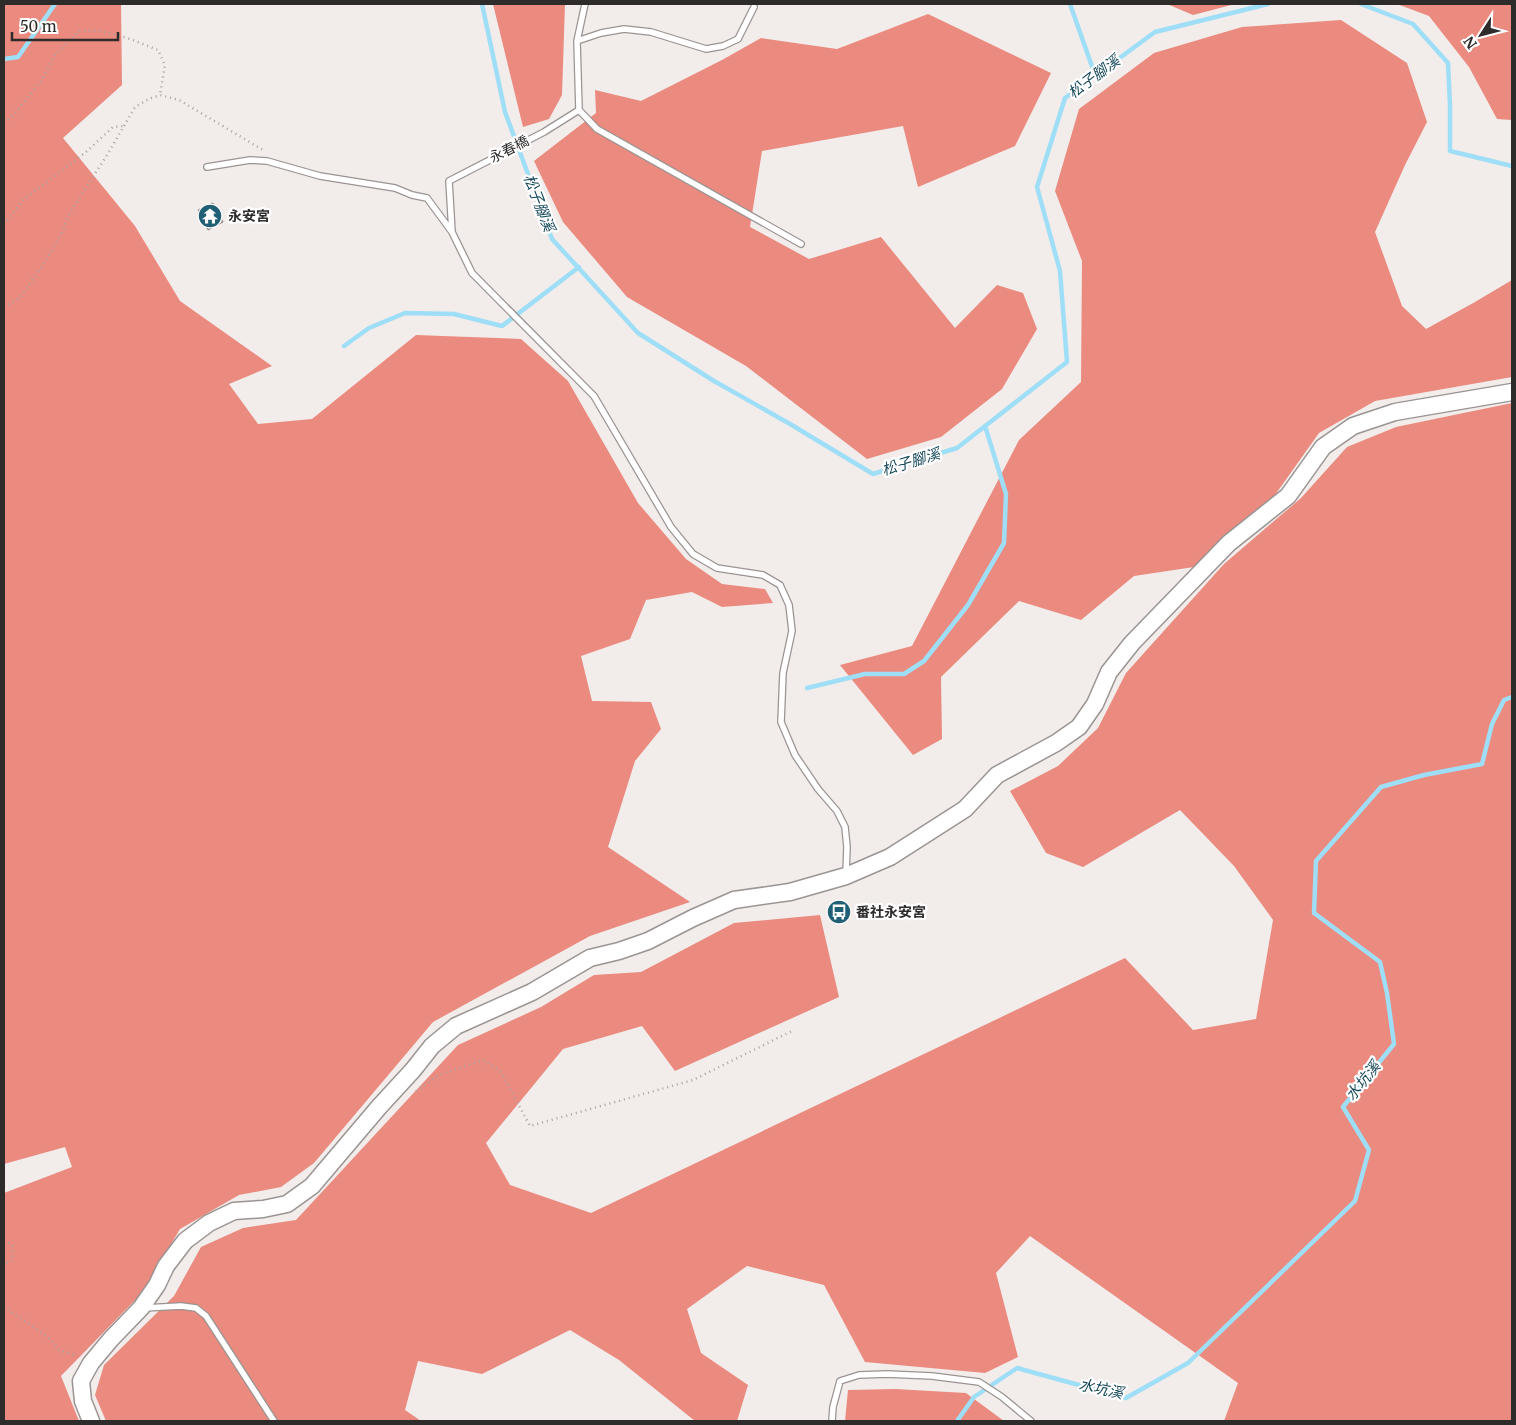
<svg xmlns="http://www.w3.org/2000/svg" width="1516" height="1425" font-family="Merriweather,'Noto Sans TC',serif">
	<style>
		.forest { fill: #eb8a7e }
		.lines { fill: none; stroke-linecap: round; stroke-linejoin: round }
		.stream { stroke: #9fdef7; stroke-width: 4.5 }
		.building { fill: #bdb7b6; stroke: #847e7d }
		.lane-casing { stroke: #9a9493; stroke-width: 8 }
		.secondary-casing { stroke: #9a9493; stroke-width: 19 }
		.path { stroke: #a7a3a2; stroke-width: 2.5; stroke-dasharray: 1 4; stroke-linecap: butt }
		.lane { stroke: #fff; stroke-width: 5.5 }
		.secondary { stroke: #fff; stroke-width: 16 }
		.labels { text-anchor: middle; stroke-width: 4.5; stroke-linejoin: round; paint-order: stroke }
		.street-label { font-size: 14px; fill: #2e2c2b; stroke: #fff }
		.poi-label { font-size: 14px; font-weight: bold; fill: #2e2c2b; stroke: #fff; text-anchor: start }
		.water-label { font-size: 15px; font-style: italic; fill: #154859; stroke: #fff }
	</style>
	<rect width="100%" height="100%" fill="#f2eceb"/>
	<path class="forest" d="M4 4H121L122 85 63 138 135 226 180 301 272 366 229 384 258 424 312 419 416 335 521 339 568 381 638 503 686 559 722 584 765 589 773 603 722 607 692 592 646 600 630 639 581 656 592 701 651 702 661 729 635 761 608 847 690 902 590 936 433 1022 314 1163 281 1187 239 1195 180 1229 142 1293 61 1376 79 1421H4V1193L72 1167 65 1147 4 1164Z
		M493 4H565L562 95 549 119 523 127Z
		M1167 4H1235L1193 15Z
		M1397 4H1512V120L1497 119 1469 67 1429 16Z
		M928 14 1051 73 1015 146 918 187 903 126 762 151 750 227 809 259 881 237 955 328 997 285 1023 293 1037 329 1002 389 941 437 867 459 746 366 627 297 563 222 534 161 596 113 595 90 641 101 722 60 761 38 837 49Z
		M1341 20 1407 63 1427 122 1405 165 1375 232 1402 306 1426 329 1475 302 1512 280V377L1375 401 1319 433 1275 495 1194 567 1134 576 1081 620 1019 601 941 677 942 739 913 755 840 665 912 646 1019 440 1081 382 1082 261 1055 191 1079 109 1154 53 1242 27Z
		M1512 403V1421H1224L1238 1383 1030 1236 996 1273 1018 1357 985 1373 865 1362 824 1285 747 1266 687 1309 701 1353 748 1385 737 1421H695L619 1360 570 1330 482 1374 418 1361 405 1410 421 1421H106L95 1395 104 1365 174 1296 201 1247 243 1228 296 1220 458 1045 541 1007 594 975 641 972 734 923 820 915 839 997 675 1071 642 1026 563 1049 486 1143 510 1185 591 1213 1125 958 1193 1030 1256 1019 1273 920 1234 866 1180 810 1083 867 1046 853 1010 791 1058 766 1098 728 1126 673 1224 564 1301 498 1347 447 1396 427Z
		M895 1389 966 1393 1004 1421H845L848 1390Z"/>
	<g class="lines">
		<path class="stream" d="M482 4 505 112 552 239 638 333 714 381 790 424 873 474 957 448 1067 362 1060 271 1037 187 1065 98 1155 32 1268 4
			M1070 4 1095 75
			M1361 4 1413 24 1448 63 1450 105V151L1512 166
			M4 59 18 57 55 4
			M344 346 369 328 405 313 454 314 502 326 579 267
			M807 688 865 674H904L924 661 968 605 1004 543 1006 494 985 426
			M957 1421 974 1397 1017 1368 1126 1398 1188 1363 1355 1201 1369 1150 1343 1107 1394 1044 1387 993 1380 962 1314 913 1316 861 1381 787 1424 775 1482 764 1492 724 1504 700 1512 697"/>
	</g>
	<path class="building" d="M213 203 223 222 208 230 198 210Z"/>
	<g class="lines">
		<g class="lane-casing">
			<path id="lane" d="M585 4 577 41 579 110 597 129 801 244
				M577 41 601 33 624 29 651 32 706 49 723 46 738 39 754 7
				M207 167 250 160 267 161 320 176 395 188 412 195 427 198 452 232 472 273 594 396 671 527 693 554 717 568 763 575 780 585 789 605 792 631 783 673 781 722 795 755 818 789 837 811 845 827 847 847 846 874
				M452 232 449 181 544 132 579 110
				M144 1308 181 1306 196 1308 206 1316 274 1421
				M832 1421 833 1407 840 1381 859 1375 887 1374 932 1376 979 1382 1002 1397 1031 1421"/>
		</g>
		<g class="secondary-casing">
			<path id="secondary" d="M91 1421 83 1401 81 1381 91 1363 111 1339 141 1308 157 1285 166 1266 185 1241 209 1223 234 1211 263 1209 287 1204 312 1186 379 1107 413 1070 432 1046 456 1026 532 992 590 958 619 951 648 941 693 918 734 900 790 892 846 876 890 857 965 809 997 775 1056 743 1079 727 1095 704 1109 672 1132 643 1229 543 1288 496 1323 447 1353 426 1395 412 1512 392"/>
		</g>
		<path class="path" d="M4 123 16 112 42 80 54 56 79 31C106 28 133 40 158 50L165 65 160 95
			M4 224 24 199 86 152 113 127 123 126
			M4 307 20 298 44 263 63 231 68 216 107 155 135 107 149 99 160 95 179 100 263 150
			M416 1091 439 1075 483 1060 501 1072 530 1126 693 1080 794 1030
			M4 1240 12 1245 13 1259 7 1263 4 1264
			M4 1306 15 1315 21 1318 50 1339 59 1350 77 1356"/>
		<use href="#lane" class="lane"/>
		<use href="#secondary" class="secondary"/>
	</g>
	<defs>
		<g id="temple-disc" transform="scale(1.25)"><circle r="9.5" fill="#205f75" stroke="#fff"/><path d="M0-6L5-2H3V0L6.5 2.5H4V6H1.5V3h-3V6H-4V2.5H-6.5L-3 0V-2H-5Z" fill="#fff"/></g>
		<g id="bus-disc" transform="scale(1.25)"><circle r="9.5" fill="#205f75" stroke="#fff"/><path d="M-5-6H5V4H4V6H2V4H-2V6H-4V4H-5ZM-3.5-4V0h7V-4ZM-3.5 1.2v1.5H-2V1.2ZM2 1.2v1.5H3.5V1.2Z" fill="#fff"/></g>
	</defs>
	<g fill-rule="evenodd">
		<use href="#temple-disc" x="210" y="216"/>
		<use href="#bus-disc" x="839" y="912"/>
	</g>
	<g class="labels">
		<g class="street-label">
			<text transform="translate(509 149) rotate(-27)" y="5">永春橋</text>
		</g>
		<g class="poi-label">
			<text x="228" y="221">永安宮</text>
			<text x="856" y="917">番社永安宮</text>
		</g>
		<g class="water-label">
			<text transform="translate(1094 77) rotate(-37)" y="5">松子腳溪</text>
			<text transform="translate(539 203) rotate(69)" y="5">松子腳溪</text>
			<text transform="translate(911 462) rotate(-17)" y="5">松子腳溪</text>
			<text transform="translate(1363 1081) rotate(-51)" y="5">水坑溪</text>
			<text transform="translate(1101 1389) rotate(12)" y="5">水坑溪</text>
		</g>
	</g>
	<rect width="1516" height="1425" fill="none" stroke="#2e2c2b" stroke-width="10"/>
	<g transform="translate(1481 35) rotate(234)" stroke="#ffffff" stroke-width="4" paint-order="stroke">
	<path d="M0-4L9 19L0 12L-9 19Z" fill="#2e2c2b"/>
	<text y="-8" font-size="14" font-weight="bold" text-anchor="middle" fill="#2e2c2b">N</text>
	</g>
	<path d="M12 32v8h106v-8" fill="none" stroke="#2e2c2b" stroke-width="2.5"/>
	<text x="20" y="32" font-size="15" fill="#2e2c2b" stroke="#ffffff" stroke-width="4" paint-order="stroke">50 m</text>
</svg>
